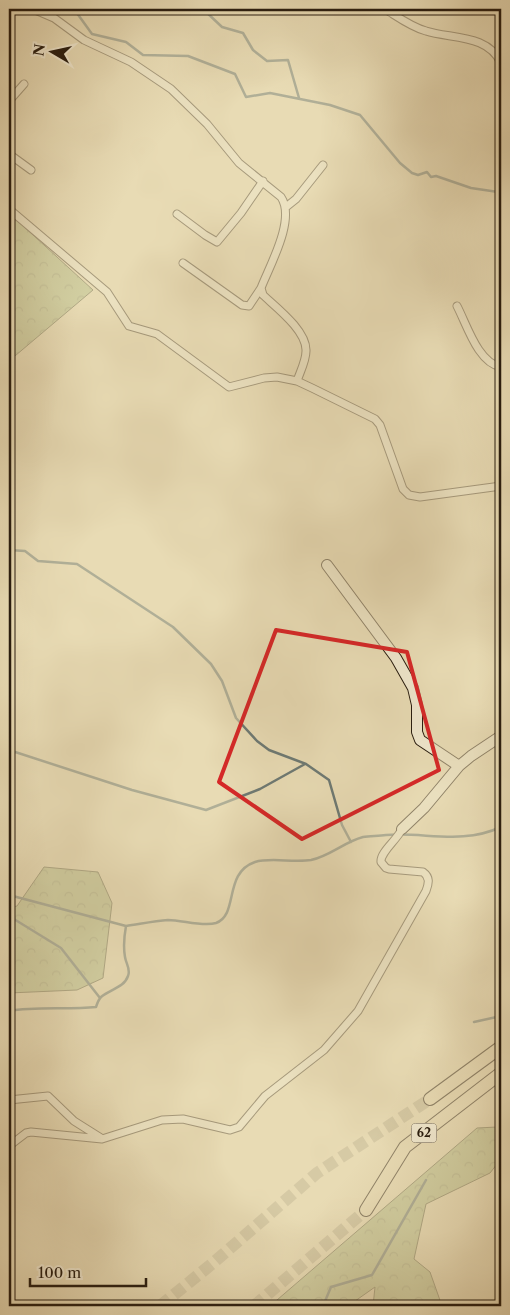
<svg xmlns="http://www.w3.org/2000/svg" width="510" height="1315" font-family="'Libre Caslon Text',serif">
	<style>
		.forest { fill: url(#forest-crowns); stroke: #706e4e }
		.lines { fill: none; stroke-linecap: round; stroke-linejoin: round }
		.stream { stroke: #6e7a74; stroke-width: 2.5 }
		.highway-tunnel { stroke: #c2b593; stroke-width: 12; stroke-dasharray: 12 6; stroke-linecap: butt }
		.street-casing { stroke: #584c38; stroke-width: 9 }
		.secondary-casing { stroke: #281c0f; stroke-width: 12 }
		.highway-casing { stroke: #281c0f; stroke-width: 14 }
		.street { stroke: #f0e8ce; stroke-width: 7 }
		.secondary { stroke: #f0e8ce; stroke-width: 10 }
		.highway { stroke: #e8dbb4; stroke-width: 12 }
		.marked { fill: none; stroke: #d62828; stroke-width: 4; stroke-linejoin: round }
		.labels { text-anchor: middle; stroke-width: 4; stroke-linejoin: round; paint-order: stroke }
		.shield { fill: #f0e8ce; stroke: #645948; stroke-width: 1 }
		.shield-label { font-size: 12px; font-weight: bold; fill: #281c0f }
	</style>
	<defs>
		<pattern id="forest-crowns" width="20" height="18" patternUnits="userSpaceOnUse" patternTransform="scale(1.25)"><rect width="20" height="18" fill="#b8c08c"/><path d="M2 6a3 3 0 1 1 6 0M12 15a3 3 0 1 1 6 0" fill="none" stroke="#9ea478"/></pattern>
	</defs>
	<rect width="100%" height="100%" fill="#e8dbb4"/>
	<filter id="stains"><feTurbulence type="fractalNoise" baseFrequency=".004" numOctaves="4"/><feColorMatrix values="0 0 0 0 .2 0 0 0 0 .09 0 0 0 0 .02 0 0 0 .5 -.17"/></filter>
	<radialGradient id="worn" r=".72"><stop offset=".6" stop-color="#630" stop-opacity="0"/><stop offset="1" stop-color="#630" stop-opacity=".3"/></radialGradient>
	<path class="forest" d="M9 213 93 290 9 361Z
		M44 867 98 872 112 903 103 978 77 990 9 993V908L17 906Z
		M497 1127 501 1132V1159L490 1173 426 1204 414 1259 430 1272 442 1306H373L375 1287 348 1306H270L477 1128Z"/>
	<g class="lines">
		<path class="stream" d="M74 9 92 34 126 42 143 55 188 56 235 74 246 97 270 93 330 105 360 115 400 163 412 173 418 175 427 172 431 177 436 176 471 188 498 192 501 198
			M203 9 222 27 243 33 253 50 267 61 288 60 299 98
			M491 9 501 12
			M9 550 25 551 38 561 77 564 173 627 211 664 222 681 236 718 257 741 269 750 306 764 329 780 342 825 351 842
			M9 750 132 790 206 810 260 789 305 764
			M9 895 126 926
			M9 916 61 948 100 998
			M9 1011C37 1006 67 1010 96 1007 97 1004 99 999 101 997 110 989 124 988 128 976 131 969 126 964 125 957 123 946 124 937 126 926 140 924 154 921 168 920 182 920 203 927 216 923 239 915 223 873 255 862 271 857 293 863 311 860 330 856 344 842 363 837 370 836 378 836 386 835 426 832 462 845 501 827
			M474 1022 501 1016
			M323 1306 331 1287 372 1275 426 1180"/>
		<path class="highway-tunnel" d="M160 1306 213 1263 317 1173 430 1099
			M254 1306 366 1210"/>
		<g class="street-casing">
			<path id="street" d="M33 9 54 18 84 40 131 62 171 89 207 124 239 163 281 197C296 219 270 265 261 288L263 295C277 308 307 331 306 351 306 361 300 372 297 381
				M385 9C398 17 411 27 426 31 451 39 488 34 501 63
				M9 101 24 84
				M9 154 31 170
				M286 207 296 199 323 165
				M9 209 107 292 129 326 157 334 229 387 264 378 277 377 297 381 312 388 375 419 380 425 403 489 409 495 420 497 501 486
				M177 214 205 235 217 242 241 213 263 181
				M183 263 242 305 249 306 261 288
				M457 306C467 325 478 363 501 367
				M9 1100 48 1096 74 1121 101 1138
				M9 1146 26 1133 31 1132 102 1139 162 1120 183 1119 230 1130 239 1127 265 1096 324 1050 358 1011 426 891C429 883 430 877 423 872L389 869 386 868 381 862C380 852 397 840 402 829"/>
		</g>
		<g class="secondary-casing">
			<path id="secondary" d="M327 565 396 658 413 688 417 705V732L420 740 459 766
				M402 829 424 808 459 766 471 756 501 736"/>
		</g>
		<g class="highway-casing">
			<path id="highway" d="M430 1099 501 1047
				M366 1210 405 1147 501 1073"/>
		</g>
		<use href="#street" class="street"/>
		<use href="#secondary" class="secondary"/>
		<use href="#highway" class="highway"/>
	</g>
	<path d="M0 0H510V1315H0ZM276 630 407 652 439 770 302 839 219 782Z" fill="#e8dbb4" fill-opacity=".55" fill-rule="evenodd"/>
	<path class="marked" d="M276 630 407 652 439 770 302 839 219 782Z"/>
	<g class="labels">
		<rect class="shield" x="411.5" y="1123.5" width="25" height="19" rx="4"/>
		<g class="shield-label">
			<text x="424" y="1137">62</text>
		</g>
	</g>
	<rect width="510" height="1315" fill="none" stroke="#e8dbb4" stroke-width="30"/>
	<rect x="10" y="10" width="490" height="1295" fill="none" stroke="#281c0f" stroke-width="2.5"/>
	<rect x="15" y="15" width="480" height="1285" fill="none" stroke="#281c0f"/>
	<g transform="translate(52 52) rotate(279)" stroke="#f0e8ce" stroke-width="4" paint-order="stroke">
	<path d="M0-4L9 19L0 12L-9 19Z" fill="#281c0f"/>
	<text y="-8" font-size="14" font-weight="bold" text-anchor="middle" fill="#281c0f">N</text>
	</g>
	<path d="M30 1278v8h116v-8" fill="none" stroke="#281c0f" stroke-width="2.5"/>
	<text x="38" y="1278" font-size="15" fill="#281c0f" stroke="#f0e8ce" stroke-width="4" paint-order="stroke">100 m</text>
	<rect width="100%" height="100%" filter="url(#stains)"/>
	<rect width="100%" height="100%" fill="url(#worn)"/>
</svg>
